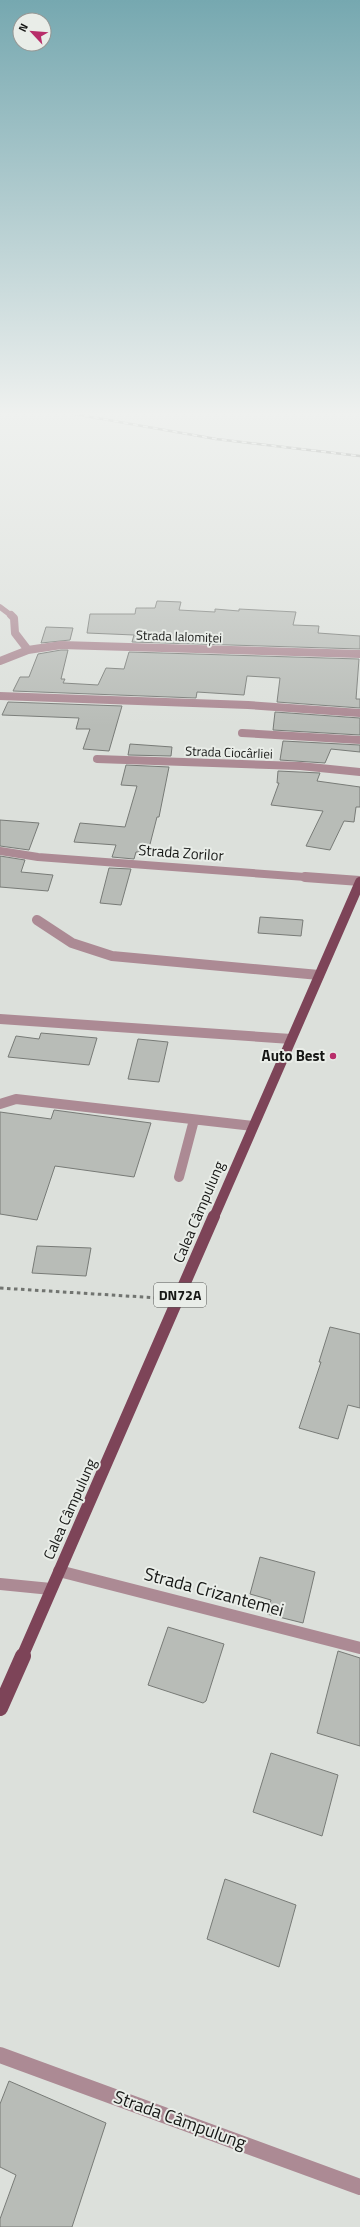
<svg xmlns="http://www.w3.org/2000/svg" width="360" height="2227" font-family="'Titillium Web',sans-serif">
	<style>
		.building { fill: #b8bcb7; stroke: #787b77 }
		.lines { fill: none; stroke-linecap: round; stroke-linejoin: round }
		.path { stroke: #717470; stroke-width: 3; stroke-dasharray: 3.5 3.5; stroke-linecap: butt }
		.service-far1 { stroke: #ac8a94; stroke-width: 10 }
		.service { stroke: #ac8a94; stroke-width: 12 }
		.minor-far4 { stroke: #ac8a94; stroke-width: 5.5 }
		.minor-far3 { stroke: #ac8a94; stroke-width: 8 }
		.minor-far2 { stroke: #ac8a94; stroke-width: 10 }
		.minor-far1 { stroke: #ac8a94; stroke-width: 12 }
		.minor { stroke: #ac8a94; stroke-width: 16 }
		.primary-far2 { stroke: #7d4458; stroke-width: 10 }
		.primary-far1 { stroke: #7d4458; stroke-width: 12 }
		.primary { stroke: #7d4458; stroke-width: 16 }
		.rail-casing { stroke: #575956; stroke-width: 2.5 }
		.rail { stroke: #e9ede8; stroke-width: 1.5; stroke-dasharray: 5; stroke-linecap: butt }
		.poi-dot { fill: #b82e6a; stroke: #e9ede8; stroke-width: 1.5 }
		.labels { text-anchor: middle; stroke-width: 4; stroke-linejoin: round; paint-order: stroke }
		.far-street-label { font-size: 13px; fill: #161715; stroke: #e9ede8 }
		.shield { fill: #e9ede8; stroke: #555754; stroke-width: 1 }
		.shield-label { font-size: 14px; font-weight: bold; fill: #161715 }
		.street-label { font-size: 15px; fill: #161715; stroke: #e9ede8 }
		.poi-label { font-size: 15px; font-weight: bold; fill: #161715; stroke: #e9ede8; text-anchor: end }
		.near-street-label { font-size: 18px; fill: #161715; stroke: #e9ede8 }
	</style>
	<rect width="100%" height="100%" fill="#dce0db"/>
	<path class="building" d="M157 601 181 602 179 610 215 612V609L239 611V609L296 612 293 625 319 626 318 633 360 636V649L132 642 134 635 87 633 90 614H135L136 608H155Z
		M46 627 73 628 70 640 41 643Z
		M61 650H68L61 679H65L63 683 98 685 106 668 124 669 129 652 359 659 356 699H360V708L277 702 280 678 247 676 244 695 197 692 196 698 13 691 20 677H29L38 654Z
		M8 702 122 706 109 751 83 749 90 729H76L79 718 2 715Z
		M275 712 360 718V735L273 730Z
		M283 741 360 745V752L331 749 325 763 280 760Z
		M130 744 172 747 171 756 128 755Z
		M126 765 169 767 159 817H157L148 852H136L134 859 112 857 116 845 74 842 80 823 125 827 137 786 121 785Z
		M278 771 320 773 317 781 360 787V807H356L354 822 344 821 330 850 306 846 323 811 271 805 279 783H277Z
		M0 820 39 823 29 850 0 846Z
		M0 856 25 860 21 872 53 875 48 891 0 887Z
		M109 868 131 869 121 905 100 903Z
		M260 917 303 920 301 936 258 933Z
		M41 1033 97 1038 89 1065 8 1057 16 1036 39 1039Z
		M138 1039 168 1042 159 1082 128 1079Z
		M54 1110 151 1123 134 1177 55 1166 37 1220 0 1214V1112L51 1119Z
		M37 1246 91 1248 86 1276 32 1273Z
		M330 1327 360 1334V1408L348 1405 338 1439 299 1428 321 1362H319Z
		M260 1557 315 1572 303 1623 267 1614 271 1600 250 1594Z
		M168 1627 224 1644 206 1701 203 1703 148 1685Z
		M338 1651 360 1658V1746L317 1733Z
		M271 1753 338 1775 322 1836 253 1812Z
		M225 1879 296 1905 279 1967 207 1939Z
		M9 2081 106 2123 72 2227H0V2219L16 2175 0 2167V2104Z"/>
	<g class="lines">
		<path class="path" d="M0 1288 159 1298"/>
		<path class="service-far1" d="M37 920 72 943 112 956 319 975
			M0 1104 16 1099 253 1126
			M179 1177 194 1120"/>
		<path class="service" d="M0 1584 51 1589"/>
		<path class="minor-far4" d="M0 607 12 616"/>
		<path class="minor-far3" d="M11 615 14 618 15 633 28 650
			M0 661 28 650 61 645 360 654
			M0 696 248 705 360 713
			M242 733 360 740
			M97 759 300 766 360 772
			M0 851 38 857 319 878"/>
		<path class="minor-far2" d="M305 877 360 881
			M0 1019 291 1039"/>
		<path class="minor-far1" d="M59 1571 360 1648"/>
		<path class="minor" d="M0 2055 360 2187"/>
		<path class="primary-far2" d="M214 1217 360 882"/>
		<path class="primary-far1" d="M22 1657 214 1216"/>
		<path class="primary" d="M0 1708 23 1656"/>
		<g class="rail-casing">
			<path id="rail" d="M74 414 216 439 360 456"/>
		</g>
		<use href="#rail" class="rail"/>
	</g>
	<linearGradient id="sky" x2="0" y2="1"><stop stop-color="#76a8b0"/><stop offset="0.57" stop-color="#eff1ef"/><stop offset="1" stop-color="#eff1ef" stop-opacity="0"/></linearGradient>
	<rect width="360" height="726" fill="url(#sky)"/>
	<circle class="poi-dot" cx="333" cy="1056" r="4"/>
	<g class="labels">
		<g class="far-street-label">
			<text transform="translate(179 636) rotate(2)" y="5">Strada Ialomiței</text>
			<text transform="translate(229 752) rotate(2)" y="5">Strada Ciocârliei</text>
		</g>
		<rect class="shield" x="154" y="1283" width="52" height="24" rx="3"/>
		<g class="shield-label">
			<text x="180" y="1300">DN72A</text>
		</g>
		<g class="street-label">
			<text transform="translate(181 853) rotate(4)" y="5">Strada Zorilor</text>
			<text transform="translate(199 1212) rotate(-67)" y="5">Calea Câmpulung</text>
			<text transform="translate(70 1509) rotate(-66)" y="5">Calea Câmpulung</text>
		</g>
		<g class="poi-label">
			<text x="325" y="1061">Auto Best</text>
		</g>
		<g class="near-street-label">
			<text transform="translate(214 1592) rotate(15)" y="6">Strada Crizantemei</text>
			<text transform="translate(180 2120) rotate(20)" y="6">Strada Câmpulung</text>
		</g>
	</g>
	<g transform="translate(32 32) rotate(296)"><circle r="19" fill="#e9ede8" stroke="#959794"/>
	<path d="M0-3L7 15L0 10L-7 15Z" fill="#b82e6a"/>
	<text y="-6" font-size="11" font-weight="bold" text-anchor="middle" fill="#161715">N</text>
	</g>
</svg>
